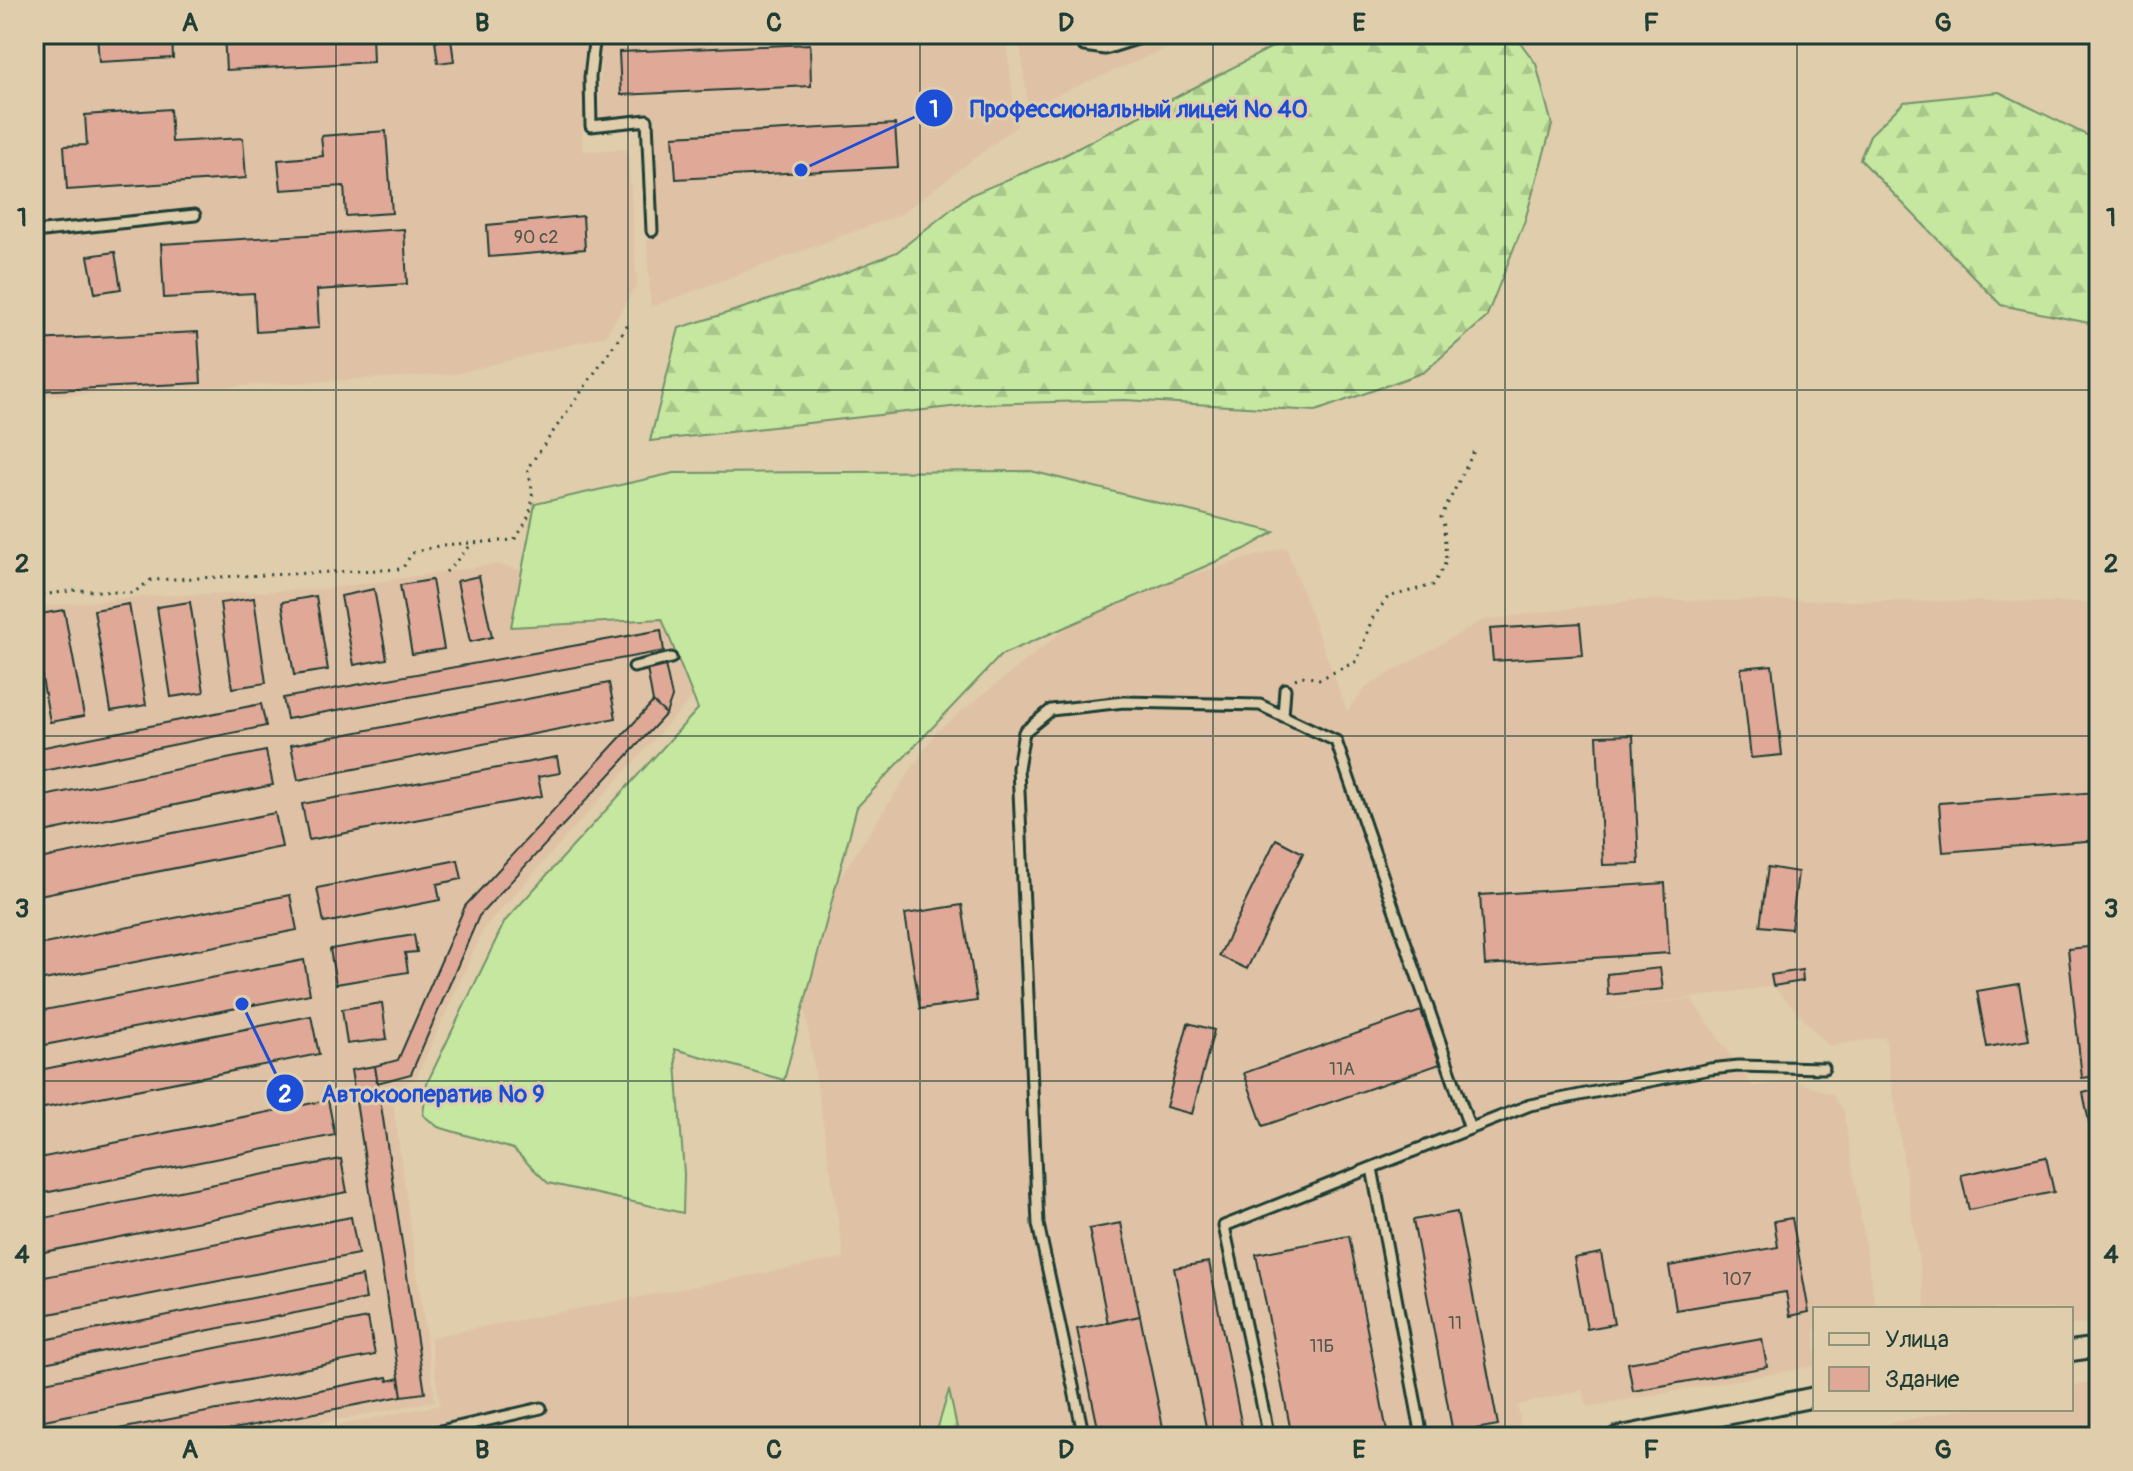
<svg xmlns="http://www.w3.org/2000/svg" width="2133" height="1471" font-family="Pangolin,sans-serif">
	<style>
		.built { fill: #dfc2a5 }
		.grass { fill: #c5e7a0; stroke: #72926a; stroke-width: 2 }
		.forest { fill: url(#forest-firs); stroke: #72926a; stroke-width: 2 }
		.building { fill: #e0a897; stroke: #1f3d34; stroke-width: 2 }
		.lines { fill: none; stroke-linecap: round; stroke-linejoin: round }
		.service-casing { stroke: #1f3d34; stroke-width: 15 }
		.minor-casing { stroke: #1f3d34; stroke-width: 24 }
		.path { stroke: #1f3d34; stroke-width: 3; stroke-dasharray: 2 6; stroke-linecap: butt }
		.service { stroke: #dfcdab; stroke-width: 9 }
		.minor { stroke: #dfcdab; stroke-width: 18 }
		.grid { fill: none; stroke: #1f3d34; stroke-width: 2; stroke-opacity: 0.55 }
		.labels { text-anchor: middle; stroke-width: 6; stroke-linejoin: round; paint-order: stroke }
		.number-label { font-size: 18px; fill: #4f584d }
		.leader { fill: none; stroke: #1d4ed8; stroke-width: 3 }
		.callout-dot { fill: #1d4ed8; stroke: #dfcdab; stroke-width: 3 }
		.mark-label { font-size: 24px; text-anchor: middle; font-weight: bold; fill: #fff }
		.callout-label { font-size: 24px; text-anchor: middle; font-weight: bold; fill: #1d4ed8; stroke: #dfcdab; stroke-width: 6; stroke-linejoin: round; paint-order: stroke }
		.neatline { fill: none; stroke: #1f3d34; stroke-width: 3 }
		.grid-label { font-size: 26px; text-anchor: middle; font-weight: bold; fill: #1f3d34 }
	</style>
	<defs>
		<pattern id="forest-firs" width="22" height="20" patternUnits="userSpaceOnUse" patternTransform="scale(2)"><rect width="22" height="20" fill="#c5e7a0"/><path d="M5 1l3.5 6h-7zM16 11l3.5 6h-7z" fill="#a9c78a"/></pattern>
	</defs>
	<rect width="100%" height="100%" fill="#dfcdab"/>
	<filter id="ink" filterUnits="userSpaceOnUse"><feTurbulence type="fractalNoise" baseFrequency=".0125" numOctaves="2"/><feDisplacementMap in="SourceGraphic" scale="16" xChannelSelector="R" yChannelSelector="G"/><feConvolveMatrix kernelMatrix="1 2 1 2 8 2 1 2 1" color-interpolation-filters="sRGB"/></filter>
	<g filter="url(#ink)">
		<path class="built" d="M34 34H586L582 151 628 149 637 285 605 336 455 374 34 397Z
			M601 34H1005L1017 126 901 214 651 307 639 120 599 116Z
			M1019 34H1201L1028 107Z
			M1286 547 1347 711 1366 687 1483 620 1636 600 2099 602V1321L2071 1325V1309H1926L1885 1037 1829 1046 1773 986 1601 1011 1691 999 1753 1087 1794 1080 1833 1095 1843 1110 1876 1309H1815V1366L1587 1407 1583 1390 1518 1405 1522 1437H278L440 1405 430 1337 844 1258 805 1009 822 905 936 732 1098 603Z
			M497 564 679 613 693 696 484 928 416 1079 391 1088 435 1401 247 1437H34V607L152 596 326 589Z
			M2099 1380V1437H1824L1960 1409H2071V1386Z
			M1807 1424 1810 1437H1737Z"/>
		<path class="grass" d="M1031 471 1274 532 1245 549 1001 655 857 807 784 1080 675 1049 684 1174 683 1213 548 1183 513 1149 438 1127 423 1115 427 1083 505 921 698 709 662 619 511 627 535 504 674 473Z"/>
		<path class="forest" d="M1297 34H1514L1536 64 1552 125 1525 220 1486 318 1424 372 1316 411 1125 400 977 404 650 441 679 328 807 288 897 252 968 196 1061 157Z
			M1999 92 2099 141V325L2001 305 1860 159 1870 135 1904 102Z
			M949 1390 959 1437H935Z"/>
		<path class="building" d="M97 34H172L173 58 99 62Z
			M224 34H372L373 62 226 70Z
			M451 39 454 61 438 63 435 41Z
			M810 44 811 86 621 95 619 52Z
			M170 109 172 142 243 138 246 178 67 190 64 146 87 145 85 115Z
			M895 124 898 167 676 179 673 136Z
			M386 131 392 213 346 216 344 186 281 190 278 160 323 156 321 136Z
			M583 216 585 249 489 257 487 225Z
			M404 229 407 284 317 290 319 328 256 332 254 293 164 298 161 244Z
			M115 252 121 289 95 293 88 256Z
			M198 332 201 383 34 391V340Z
			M479 576 492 637 470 642 457 581Z
			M432 580 444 649 412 654 400 585Z
			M374 589 387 659 354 665 341 596Z
			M316 596 328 670 294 675 282 602Z
			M254 598 266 683 232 688 220 603Z
			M190 602 204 692 171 697 157 607Z
			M129 604 146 705 111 711 94 610Z
			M64 610 84 716 50 722 34 634V615Z
			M1580 623 1583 655 1493 661 1490 629Z
			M661 630 664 651 287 719 283 698Z
			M665 665 672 697 666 714 653 702 647 669Z
			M1772 665 1782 755 1751 758 1741 668Z
			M609 683 616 718 298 780 291 745Z
			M653 702 666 714 479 916 411 1074 377 1083 375 1066 398 1060 465 906Z
			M261 704 266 726 34 773V749Z
			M1633 735 1639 864 1603 865 1597 736Z
			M266 751 273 785 34 834V798Z
			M557 757 560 773 538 777 542 796 309 840 302 804Z
			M2099 792V840L1943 852 1939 803Z
			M275 813 282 847 34 896V860Z
			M1276 839 1303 853 1247 969 1219 956Z
			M458 860 462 879 437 884 440 900 324 923 317 888Z
			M1768 867 1798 872 1791 929 1760 926Z
			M1665 883 1669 953 1485 965 1480 895Z
			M290 895 297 930 34 982V946Z
			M962 905 977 1001 920 1009 905 914Z
			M414 935 417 952 405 953 408 972 336 984 330 949Z
			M2099 946V1076L2082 1078 2068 949Z
			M304 960 310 994 34 1047V1012Z
			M1660 968 1663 989 1608 995 1607 974Z
			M1802 970 1803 981 1773 986 1771 975Z
			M2019 984 2029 1040 1987 1047 1977 991Z
			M382 1003 387 1039 347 1044 342 1009Z
			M1421 1011 1440 1064 1263 1126 1244 1073Z
			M311 1016 319 1054 34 1110V1071Z
			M1188 1023 1214 1030 1192 1114 1166 1107Z
			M375 1066 425 1393 402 1396 351 1070Z
			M2099 1089V1178L2094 1179 2091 1162 2097 1161 2083 1093Z
			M328 1100 335 1135 34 1195V1159Z
			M2046 1157 2054 1192 1969 1210 1961 1175Z
			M341 1159 347 1192 34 1254V1220Z
			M1457 1212 1498 1425 1453 1433 1413 1220Z
			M351 1217 358 1254 34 1317V1279Z
			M1792 1218 1809 1312 1790 1316 1786 1292 1676 1310 1669 1266 1778 1247 1774 1221Z
			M1121 1223 1140 1316 1108 1323 1089 1229Z
			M1349 1236 1388 1437H1292L1256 1254Z
			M1601 1253 1614 1324 1587 1329 1574 1258Z
			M1209 1262 1244 1437H1208L1174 1268Z
			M362 1276 366 1299 34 1365V1342Z
			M1140 1316 1165 1437H1100L1077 1329Z
			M368 1318 375 1355 34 1422V1384Z
			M1762 1339 1767 1367 1633 1391 1628 1363Z
			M387 1377 388 1381 399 1378 402 1396 193 1437H78Z
			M1795 1429 1797 1437H1749Z"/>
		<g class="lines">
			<g class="service-casing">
				<path id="service" d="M595 34 590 77 591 126 647 120 652 231
					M1079 34 1084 46 1105 49 1153 34
					M34 232 195 215
					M634 667 671 658
					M1283 716 1285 689
					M1372 1168 1422 1437
					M414 1437 541 1408
					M1084 1437 1038 1224 1018 768 1024 732 1051 710 1124 702 1260 705 1336 741 1470 1129
					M1269 1437 1224 1226 1530 1105 1710 1069 1738 1066 1824 1068"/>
			</g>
			<g class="minor-casing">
				<path id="minor" d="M2071 1351 2099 1347
					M1617 1437 1815 1397"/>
			</g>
			<path class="path" d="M446 572 471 545
				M34 596 77 590 133 593 151 580 402 569 412 553 442 545 514 540C533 516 537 497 527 469L628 325
				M1295 679 1302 676 1320 679 1357 661 1372 619 1388 597 1433 585 1446 562 1444 526 1441 517 1476 447"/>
			<use href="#service" class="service"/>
			<use href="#minor" class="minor"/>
		</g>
	</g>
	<path class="grid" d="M336 34V1437M628 34V1437M920 34V1437M1213 34V1437M1505 34V1437M1797 34V1437M34 390H2099M34 736H2099M34 1081H2099"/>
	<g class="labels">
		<g class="number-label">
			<text x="536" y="243">90 с2</text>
			<text x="1342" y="1075">11А</text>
			<text x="1737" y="1285">107</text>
			<text x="1455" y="1329">11</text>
			<text x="1322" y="1352">11Б</text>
		</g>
	</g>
	<path class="leader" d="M801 170L934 108M242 1004L285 1093"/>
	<g class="callout-dot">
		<circle cx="801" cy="170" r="8"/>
		<circle cx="242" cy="1004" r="8"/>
		<circle cx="934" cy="108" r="20"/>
		<circle cx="285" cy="1093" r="20"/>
	</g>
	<g class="mark-label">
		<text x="934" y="117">1</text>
		<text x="285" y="1102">2</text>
	</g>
	<g class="callout-label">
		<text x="1139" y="117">Профессиональный лицей № 40</text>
		<text x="433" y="1102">Автокооператив № 9</text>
	</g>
	<rect width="2133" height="1471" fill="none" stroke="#dfcdab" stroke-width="88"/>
	<rect x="1813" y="1307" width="260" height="104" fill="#dfcdab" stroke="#92937b" stroke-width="2"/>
	<rect x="1829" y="1333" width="40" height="12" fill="#dfcdab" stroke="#92937b" stroke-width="2"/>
	<text x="1885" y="1347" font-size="24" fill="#1f3d34">Улица</text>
	<rect x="1829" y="1367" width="40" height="24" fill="#e0a897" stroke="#92937b" stroke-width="2"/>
	<text x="1885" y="1387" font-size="24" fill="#1f3d34">Здание</text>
	<rect x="44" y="44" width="2045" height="1383" class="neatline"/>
	<g class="grid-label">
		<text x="190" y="31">A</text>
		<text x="482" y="31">B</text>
		<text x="774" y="31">C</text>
		<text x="1066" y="31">D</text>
		<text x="1359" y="31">E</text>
		<text x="1651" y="31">F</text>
		<text x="1943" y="31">G</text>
		<text x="22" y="226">1</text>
		<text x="2111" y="226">1</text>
		<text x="22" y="572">2</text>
		<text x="2111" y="572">2</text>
		<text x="22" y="917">3</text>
		<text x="2111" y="917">3</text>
		<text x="22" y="1263">4</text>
		<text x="2111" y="1263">4</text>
		<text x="190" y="1458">A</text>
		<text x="482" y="1458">B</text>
		<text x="774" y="1458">C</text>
		<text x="1066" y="1458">D</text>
		<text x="1359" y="1458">E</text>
		<text x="1651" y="1458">F</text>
		<text x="1943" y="1458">G</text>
	</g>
</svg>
